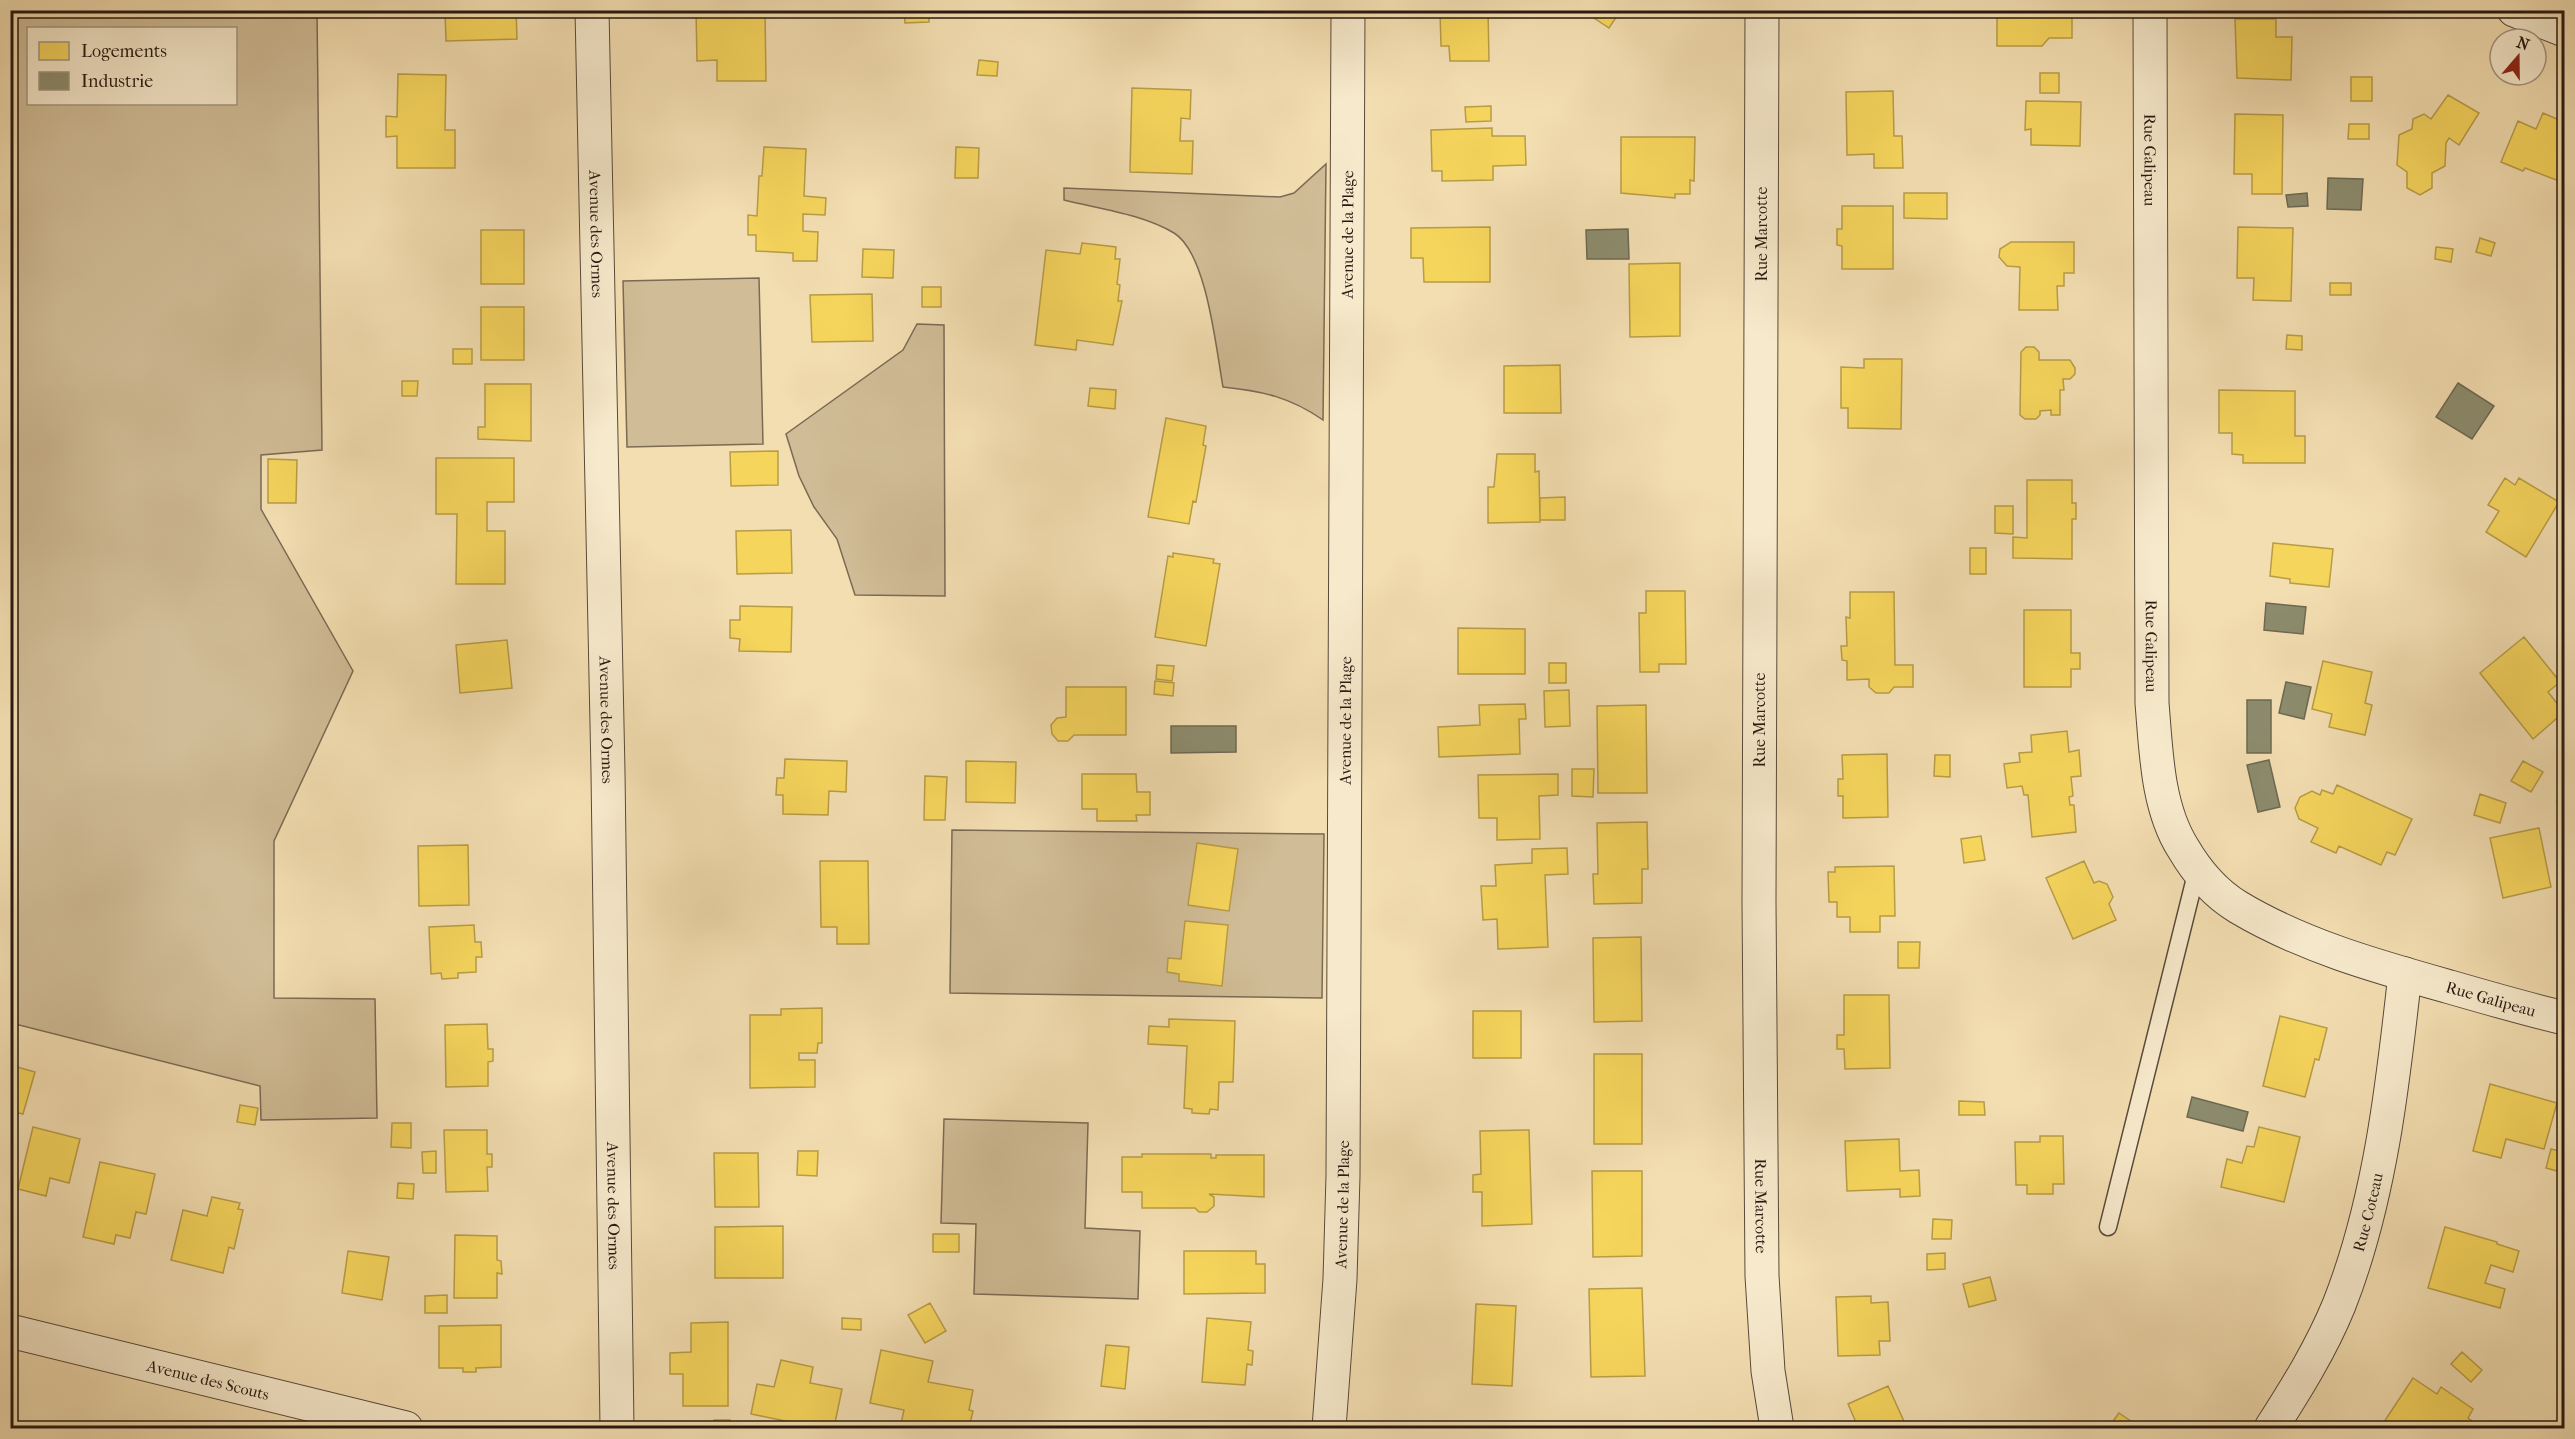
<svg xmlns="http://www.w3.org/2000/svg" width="2575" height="1439" font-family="'IM FELL French Canon',serif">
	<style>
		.green { fill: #d0bc96; stroke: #7b6a54; stroke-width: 1.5; fill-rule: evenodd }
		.homes { fill: #f6d55c; stroke: #b89c46; stroke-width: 1.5 }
		.industry { fill: #8c8c6e; stroke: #6d6952; stroke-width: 1.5 }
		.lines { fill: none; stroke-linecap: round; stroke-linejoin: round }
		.service-casing { stroke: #594a39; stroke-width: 19 }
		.minor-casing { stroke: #594a39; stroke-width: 35 }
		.service { stroke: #f7eacc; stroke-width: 16 }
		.minor { stroke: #f7eacc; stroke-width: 33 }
		.labels { text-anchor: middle; stroke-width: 6; stroke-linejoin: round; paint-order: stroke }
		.street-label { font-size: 16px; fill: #261811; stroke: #f7eacc }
	</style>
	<rect width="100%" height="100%" fill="#f3deb1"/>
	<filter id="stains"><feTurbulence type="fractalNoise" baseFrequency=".00333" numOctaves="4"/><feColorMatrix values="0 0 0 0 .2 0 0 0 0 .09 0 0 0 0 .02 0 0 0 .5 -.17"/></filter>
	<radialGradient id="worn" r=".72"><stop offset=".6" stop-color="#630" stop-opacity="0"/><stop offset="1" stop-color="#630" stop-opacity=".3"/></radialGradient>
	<path class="green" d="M11 10 317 11 322 450 261 455V509L353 671 274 841V998L375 999 377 1118 261 1120 260 1086 11 1023ZM28 28H236V104H28Z
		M1326 164 1323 420C1290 397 1262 391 1223 387 1216 349 1207 253 1174 233 1142 214 1100 209 1064 200V188L1280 197 1294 193Z
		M759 278 763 444 627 447 623 281Z
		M917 324 944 325 945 596 855 595 837 539 814 507 799 476 786 434 903 350Z
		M952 830 1324 834 1322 998 950 993Z
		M944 1119 1088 1123 1085 1228 1140 1231 1138 1299 974 1294 976 1224 941 1223Z"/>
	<path class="homes" d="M516 10 517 39 446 41 445 11Z
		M696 10H765L766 81H717V60L697 61Z
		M904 10H929V22L905 23Z
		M1146 10H1208V17L1146 15Z
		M1488 10 1489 61H1450L1449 46H1441L1440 12Z
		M1590 10H1621L1609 28 1588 14Z
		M1997 10H2092V16H2072V38H2049L2042 46H1997Z
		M2235 19H2276V37H2292L2291 80 2237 78Z
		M979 60 998 62 997 76 977 75Z
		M2040 73H2059V93H2040Z
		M398 74 446 75 445 130H455V168H397V136L386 137V116L397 117Z
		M2351 77H2372V101H2351Z
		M1132 88 1191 90 1190 119 1181 118 1180 141H1193L1192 174 1130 172Z
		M1893 91 1894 136H1902L1903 168H1874V154L1847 155 1846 92Z
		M2448 95 2479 113 2459 145 2449 138 2446 143 2445 166 2432 173V188L2420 195 2407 188V172L2397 165 2399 135 2412 129 2413 119 2424 114 2431 119Z
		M2026 101 2081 102 2080 146 2031 145V129L2025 130Z
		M1491 106V121L1466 122 1465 107Z
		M2543 113 2564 122V183L2525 168 2523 171 2501 162 2518 121 2536 129Z
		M2235 114 2283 115 2282 194H2252V174H2234Z
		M2349 124H2369V139H2348Z
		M1492 128V136H1525L1526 165 1493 166V180L1442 181V171H1432L1431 130Z
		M1621 137H1695L1694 181 1690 180V194H1675V198L1621 193Z
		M764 147 806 149 804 196 826 198 825 215 803 214V231L818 232 817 261H793V253L756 251V235H748V215L757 216 759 176H762Z
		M956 147 979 148 978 178H955Z
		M1904 193H1947V219L1904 218Z
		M1842 206H1893V269H1842V246L1837 245V229H1842Z
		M1490 227V282H1424L1423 258H1411V228Z
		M2238 227 2293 228 2291 301 2253 300 2254 278H2237Z
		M481 230H524V284H481Z
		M2480 238 2495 243 2491 256 2476 252Z
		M2011 242H2074V273H2064V286H2057L2058 310H2019L2020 267 2007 266 1999 257 2000 249Z
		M1082 243 1116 247 1115 259H1120L1117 284 1120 285 1118 301H1122L1113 345 1077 340 1076 350 1035 345 1046 250 1080 254Z
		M2436 247 2453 249 2451 262 2435 259Z
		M863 249 894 250 893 278 862 277Z
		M1680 263V336L1630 337 1629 264Z
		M2330 283H2351V295H2330Z
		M922 287H941V307H922Z
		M872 294 873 341 812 342 810 295Z
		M481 307H524V360H481Z
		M2287 335 2302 336V350L2286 349Z
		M2026 347H2034L2039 352V360H2070L2075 368V374L2070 379H2063L2064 390H2060V415H2051V410L2040 411V415L2036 419H2025L2020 415 2021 352Z
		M453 349H472V364H453Z
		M1864 359H1902L1901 429 1848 428V408H1841V367L1864 368Z
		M1560 365 1561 413H1504V366Z
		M402 381H418L417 396H402Z
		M485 384H531V441L478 439V427H485Z
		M1090 388 1116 390 1115 409 1088 406Z
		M2219 390 2295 391V436H2305V463H2243V455L2232 454V433H2219Z
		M1166 418 1206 426 1203 445 1206 446 1196 502 1193 501 1189 524 1148 517Z
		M778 451V485L731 486 730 452Z
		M1497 454H1535V472L1539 471 1540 522 1488 523V487H1494Z
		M436 458H514V502H487V531H505V584H456L457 514H436Z
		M268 459 297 460 296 503H268Z
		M2505 478 2515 485 2519 478 2559 502 2526 557 2486 532 2499 511 2488 505Z
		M2027 480H2072V503H2076V519H2072V559L2013 558V537L2027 538Z
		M1565 497V520H1540V498Z
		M1995 506H2013V534L1995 533Z
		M791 530 792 573 737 574 736 531Z
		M2273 543 2333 549 2329 587 2290 583V579L2270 576Z
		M1970 548H1986V574H1970Z
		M1173 553 1214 559 1213 563 1220 564 1206 646 1155 637 1168 556 1173 557Z
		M1646 591H1685L1686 664H1659V672H1640L1639 613H1646Z
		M1850 592H1894L1895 665H1913V687H1894L1889 693H1876L1869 687V679L1847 680V661L1842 660 1841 646H1847L1846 617 1850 618Z
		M740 606 792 607 791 652 739 651 740 639 730 638V620H740Z
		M2024 610H2071V653H2080V669H2071V687H2024Z
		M1458 628 1525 629V674H1458Z
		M2524 637 2560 682 2548 692 2564 712 2533 739 2480 673Z
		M507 640 512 688 460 693 456 645Z
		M2323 661 2372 672 2365 703 2372 705 2365 735 2329 727 2332 714 2312 709Z
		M1549 663H1566V683H1549Z
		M1157 665 1174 666 1172 681 1156 679Z
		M1155 681 1174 683 1173 696 1154 694Z
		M1066 687H1126V735H1074L1068 741H1058L1052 734 1051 725 1057 718 1066 717Z
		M1569 690 1570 726 1545 727 1544 691Z
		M1525 704 1526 719H1519L1520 754 1439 757 1438 727 1480 725 1479 705Z
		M1646 705 1647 793H1598L1597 706Z
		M2067 731 2069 752 2079 750 2081 776 2071 777 2073 796 2069 797 2070 805H2074L2076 832 2032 837 2028 795H2024L2022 786 2007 788 2004 764 2020 762 2019 753 2032 752 2031 735Z
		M1887 754 1888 817 1843 818V796H1838V779H1843L1842 755Z
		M1935 755H1950V777L1934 776Z
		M785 759 847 761 846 792 829 791 828 815 783 814V795H776L777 778H784Z
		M966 761 1016 762 1015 803 966 802Z
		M2523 761 2543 772 2531 792 2511 781Z
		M1572 769H1594L1593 797 1572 796Z
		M1082 774H1136L1137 792H1150V815H1136L1137 821H1097V809H1082Z
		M1558 774V795L1539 796 1540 839 1497 840V818H1479L1478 775Z
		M925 776 947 777 945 820H924Z
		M2561 778 2564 779V804L2557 803Z
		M2337 785 2412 819 2395 855 2387 852 2381 865 2339 846 2336 853 2311 842 2318 828 2299 819 2295 808 2300 797 2312 791 2320 795 2322 790 2333 794Z
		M2480 794 2506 803 2500 823 2474 815Z
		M1647 822 1648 869H1642V903L1594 904 1593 874H1598L1597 823Z
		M2539 828 2551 887 2503 898 2490 838Z
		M1981 836 1985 860 1964 863 1961 839Z
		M1197 843 1238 849 1229 911 1188 905Z
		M468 845 469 905 419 906 418 846Z
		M1567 848 1568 874 1545 875 1548 947 1498 949 1497 919 1483 920 1481 886H1496L1495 865 1532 863V849Z
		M820 861H868L869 944H837V927H821Z
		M2084 861 2094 883 2099 881 2107 884 2113 897 2109 904 2116 920 2073 939 2046 878Z
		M1894 866 1895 916H1880V932H1850V917H1837V902H1829L1828 872H1835V867Z
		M1185 921 1228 925 1222 986 1179 981V974L1167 972 1168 958 1181 959Z
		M474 925 475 942H481L482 957H476V972L458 973V978L442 979 441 973 431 974 429 927Z
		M1641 937 1642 1021 1594 1022 1593 938Z
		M1898 942H1920L1919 968H1898Z
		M1844 995H1889L1890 1068 1845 1069 1844 1049H1837V1035H1844Z
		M822 1008V1043H818L817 1053H799V1060H815V1087L750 1088V1015H781V1009Z
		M1473 1011H1521V1058H1473Z
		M2280 1016 2327 1028 2319 1060 2315 1059 2305 1097 2263 1086Z
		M1169 1019 1235 1021 1233 1082H1219L1218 1110 1210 1109 1209 1114 1192 1113V1109L1184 1108 1187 1046 1148 1044 1149 1026 1169 1027Z
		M487 1024 488 1049H493V1061L488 1062V1086L446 1087 445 1025Z
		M1594 1054H1642V1144H1594Z
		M10 1065 35 1072 23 1114 10 1111Z
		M2490 1084 2557 1103 2544 1149 2506 1139 2501 1158 2473 1151Z
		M1959 1101 1984 1102 1985 1115H1959Z
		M240 1105 258 1108 255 1125 237 1122Z
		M392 1123H411V1148L391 1147Z
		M33 1127 80 1139 69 1183 50 1178 46 1196 18 1189Z
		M2259 1127 2300 1137 2284 1202 2221 1187 2227 1159 2242 1163 2247 1146 2254 1147Z
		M444 1130H487V1154H492V1167H487L488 1191 446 1192Z
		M1529 1130 1532 1224 1482 1226V1192H1473V1175L1481 1174 1480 1131Z
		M2040 1136H2063L2064 1184H2053V1194H2027V1185H2016L2015 1142H2040Z
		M1899 1139 1900 1171 1919 1170 1920 1196 1900 1197V1189L1847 1191 1845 1141Z
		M2551 1149 2564 1152V1173L2546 1168Z
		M436 1151V1173H423L422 1152Z
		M798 1151H818L817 1176 797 1175Z
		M714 1153H758L759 1207H715Z
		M1142 1154H1211V1158H1216V1155H1264V1197L1209 1194 1214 1197V1206L1207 1212H1199L1195 1208H1142V1192H1122V1157H1142Z
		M100 1162 155 1174 146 1214 136 1212 130 1238 116 1235 114 1244 83 1237Z
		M1592 1171H1642V1256L1593 1257Z
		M398 1183 414 1184 413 1199 397 1198Z
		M212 1197 240 1203 238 1209 243 1210 234 1249 229 1247 223 1273 171 1260 183 1210 207 1216Z
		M1933 1219 1952 1220 1951 1239H1932Z
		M783 1226V1278H715V1227Z
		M2445 1227 2497 1242V1244L2519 1251 2513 1272 2491 1265 2485 1283 2505 1289 2500 1308 2428 1288Z
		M933 1234H959V1252H933Z
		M455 1235 497 1236V1260L501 1261 502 1274 497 1273V1298H454Z
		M348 1251 389 1257 382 1300 342 1293Z
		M1184 1251H1256V1264H1265V1293L1184 1294Z
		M1945 1253V1269L1927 1270V1254Z
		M1990 1277 1996 1300 1969 1307 1963 1284Z
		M1642 1288 1645 1376 1591 1377 1589 1289Z
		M447 1295V1313H425V1296Z
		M1871 1296V1303L1888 1302 1890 1341H1879L1880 1355 1838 1356 1836 1297Z
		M930 1303 946 1331 925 1343 908 1315Z
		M1476 1304 1516 1306 1512 1386 1472 1384Z
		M842 1318 861 1319V1330L842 1329Z
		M1207 1318 1251 1322 1248 1350 1253 1351 1252 1365 1247 1364 1245 1385 1202 1382Z
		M728 1322V1406H683V1374H670V1353L691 1352V1323Z
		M501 1325V1367L476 1368V1372H463V1368H439V1326Z
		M1106 1345 1129 1347 1125 1389 1101 1386Z
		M881 1350 933 1361 928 1382 973 1390 969 1410 973 1411 969 1428H900L904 1410 870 1403Z
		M2462 1352 2482 1370 2471 1382 2451 1364Z
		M781 1360 813 1367 810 1383 842 1389 834 1428H820L751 1414 757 1384 774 1387Z
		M2413 1378 2437 1394 2441 1387 2473 1409 2468 1418 2473 1422 2469 1428H2380Z
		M1888 1386 1907 1428H1854L1858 1427 1848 1404Z
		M2119 1413 2141 1428H2108Z
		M714 1420H730V1428H714Z
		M1019 1424 1042 1428H1018Z
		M1540 1424V1428H1499V1426Z"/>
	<path class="industry" d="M2328 178 2363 179 2361 210 2327 209Z
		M2307 193 2308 206 2288 207 2286 195Z
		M1628 229 1629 259H1587L1586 230Z
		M2458 383 2494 406 2472 439 2436 417Z
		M2266 603 2306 607 2303 634 2264 630Z
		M2286 682 2311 687 2304 719 2279 713Z
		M2247 700H2271V753H2247Z
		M1171 726H1236V752L1171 753Z
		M2269 760 2280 807 2258 812 2247 765Z
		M2192 1097 2248 1112 2243 1131 2187 1117Z"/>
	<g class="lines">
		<g class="service-casing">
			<path id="service" d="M2108 1227 2197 870"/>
		</g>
		<g class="minor-casing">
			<g id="minor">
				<path id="s1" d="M592 10 608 772 617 1428"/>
				<path id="s2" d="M1762 10 1759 902 1762 1276 1768 1371 1777 1428"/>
				<path id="s3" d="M2150 10 2152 703C2156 750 2157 807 2183 848 2197 872 2215 893 2238 907 2303 946 2379 967 2450 987 2488 998 2526 1009 2564 1018"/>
				<path d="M2514 10 2564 30"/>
				<path id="s4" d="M10 1331 406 1428"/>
				<path id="s5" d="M1329 1428 1340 1279 1343 1176 1348 10"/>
				<path id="s6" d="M2271 1428C2296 1389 2321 1349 2339 1305 2380 1201 2393 1084 2405 974"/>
			</g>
		</g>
		<use href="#service" class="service"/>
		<use href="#minor" class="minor"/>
	</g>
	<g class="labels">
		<g class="street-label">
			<text dy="6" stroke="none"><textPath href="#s3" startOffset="150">Rue Galipeau</textPath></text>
			<text dy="6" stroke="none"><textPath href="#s1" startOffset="224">Avenue des Ormes</textPath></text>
			<text dy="6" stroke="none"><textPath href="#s5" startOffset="1194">Avenue de la Plage</textPath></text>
			<text transform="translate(1761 234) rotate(-90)" y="6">Rue Marcotte</text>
			<text dy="6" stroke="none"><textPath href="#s3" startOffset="636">Rue Galipeau</textPath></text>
			<text dy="6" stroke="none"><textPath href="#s1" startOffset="710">Avenue des Ormes</textPath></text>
			<text dy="6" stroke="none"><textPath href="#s5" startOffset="708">Avenue de la Plage</textPath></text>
			<text transform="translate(1759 720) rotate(-90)" y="6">Rue Marcotte</text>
			<text dy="6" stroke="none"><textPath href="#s3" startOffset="1194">Rue Galipeau</textPath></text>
			<text dy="6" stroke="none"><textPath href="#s1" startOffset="1196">Avenue des Ormes</textPath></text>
			<text dy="6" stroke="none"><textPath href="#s5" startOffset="224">Avenue de la Plage</textPath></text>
			<text dy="6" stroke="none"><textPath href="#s2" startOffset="1196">Rue Marcotte</textPath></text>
			<text dy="6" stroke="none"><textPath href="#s6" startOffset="238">Rue Coteau</textPath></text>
			<text dy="6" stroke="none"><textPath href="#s4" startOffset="204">Avenue des Scouts</textPath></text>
		</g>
	</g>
	<rect width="2575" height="1439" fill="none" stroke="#f3deb1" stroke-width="36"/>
	<rect x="12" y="12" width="2551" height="1415" fill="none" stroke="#261811" stroke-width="3"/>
	<rect x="18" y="18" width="2539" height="1403" fill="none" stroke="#261811" stroke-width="1.5"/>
	<rect x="27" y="27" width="210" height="78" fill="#f7eacc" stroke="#a39681" stroke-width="1.5"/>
	<rect x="39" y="42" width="30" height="18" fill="#f6d55c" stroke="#a39681" stroke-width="1.5"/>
	<text x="81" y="57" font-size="18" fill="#261811">Logements</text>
	<rect x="39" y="72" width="30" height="18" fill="#8c8c6e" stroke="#a39681" stroke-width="1.5"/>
	<text x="81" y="87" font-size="18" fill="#261811">Industrie</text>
	<g transform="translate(2518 57) rotate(20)"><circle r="28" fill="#f7eacc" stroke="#a39681" stroke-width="1.5"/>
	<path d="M0-4.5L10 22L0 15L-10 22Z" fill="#8f2418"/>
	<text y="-9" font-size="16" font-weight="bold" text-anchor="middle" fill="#261811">N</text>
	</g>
	<rect width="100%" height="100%" filter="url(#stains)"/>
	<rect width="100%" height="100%" fill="url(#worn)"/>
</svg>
